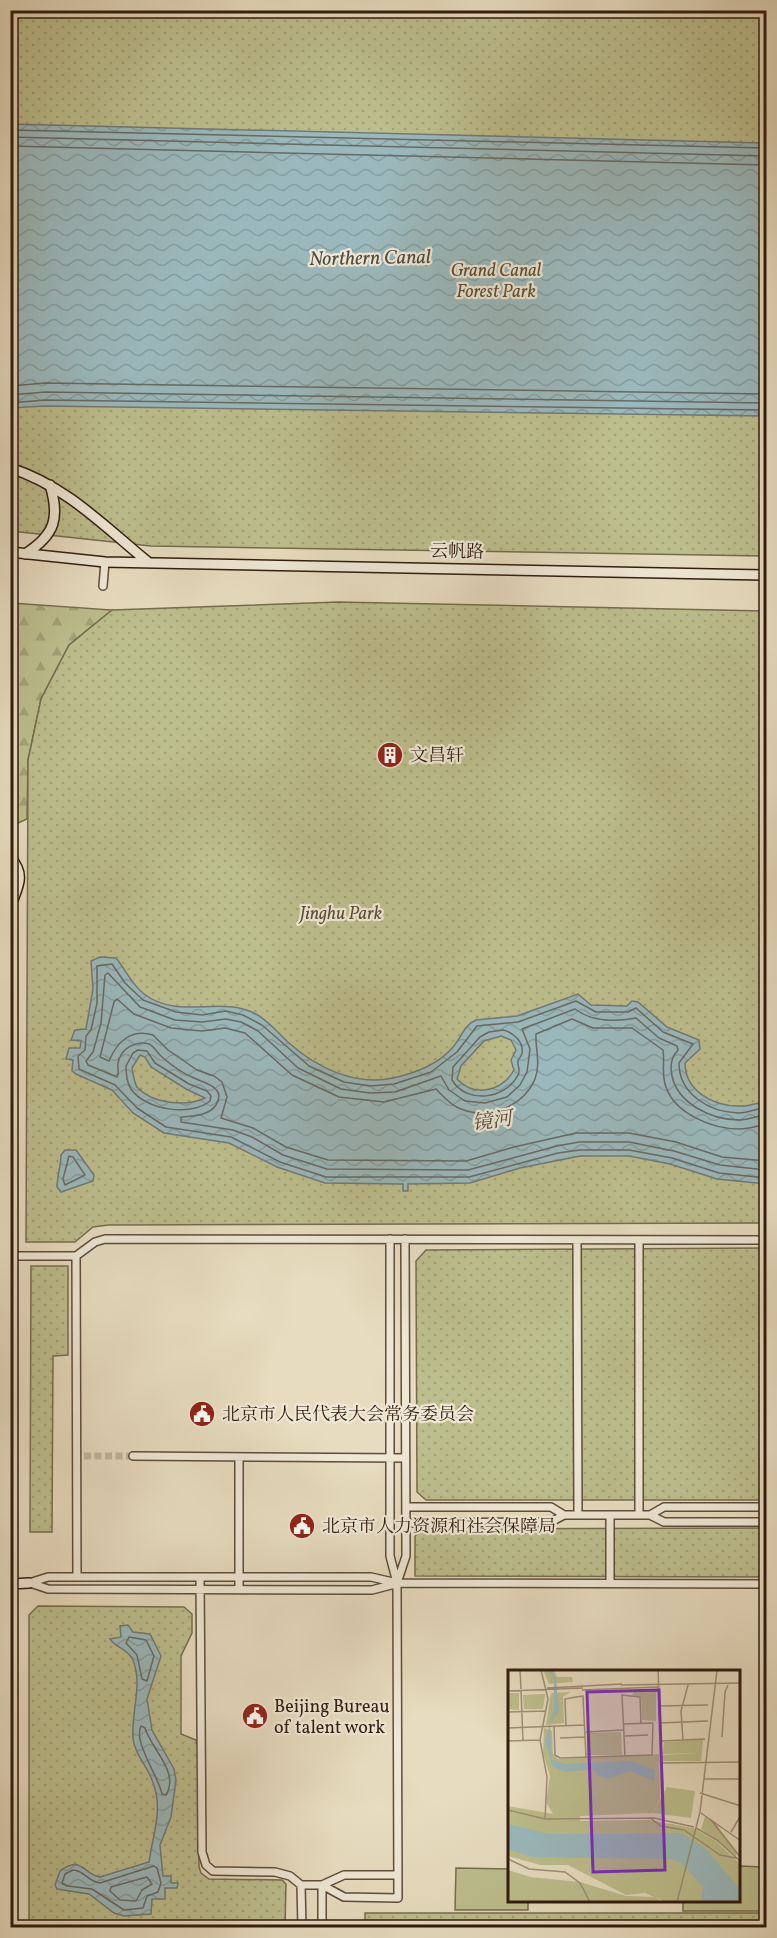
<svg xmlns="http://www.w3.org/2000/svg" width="777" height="1938" font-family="Vollkorn,'Noto Serif SC',serif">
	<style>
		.grass { fill: #bdbe8d; stroke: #766d4e; stroke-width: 1.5 }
		.forest { fill: url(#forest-firs); stroke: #766d4e; stroke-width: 1.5 }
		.park { fill: url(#park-dots); stroke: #766d4e; stroke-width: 1.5 }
		.water { fill: url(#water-waves); stroke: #707a77; stroke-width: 1.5; fill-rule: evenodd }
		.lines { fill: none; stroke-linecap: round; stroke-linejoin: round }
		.shore { stroke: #666a66; stroke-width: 1.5 }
		.street-tunnel { stroke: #c2b69d; stroke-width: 7; stroke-dasharray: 7 3.5; stroke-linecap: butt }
		.street-casing { stroke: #5e4c3b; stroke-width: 10 }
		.secondary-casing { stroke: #301c0f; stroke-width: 12 }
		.street { stroke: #efe8d6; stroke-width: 7 }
		.secondary { stroke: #efe8d6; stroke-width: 9 }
		.labels { text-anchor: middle; stroke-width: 4.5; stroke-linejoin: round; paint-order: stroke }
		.park-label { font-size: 18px; font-style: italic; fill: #5a4d35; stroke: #efe8d6 }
		.street-label { font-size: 18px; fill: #301c0f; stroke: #efe8d6 }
		.poi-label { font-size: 18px; fill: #301c0f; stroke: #efe8d6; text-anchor: start }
		.water-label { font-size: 20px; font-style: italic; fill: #504b43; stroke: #efe8d6 }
		.inset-road { fill: none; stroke: #9e8f79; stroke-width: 1.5 }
		.view { fill: #7b2cbf; fill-opacity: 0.15; stroke: #7b2cbf; stroke-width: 3 }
		.inset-edge { fill: none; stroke: #301c0f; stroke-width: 3 }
	</style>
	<defs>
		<pattern id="forest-firs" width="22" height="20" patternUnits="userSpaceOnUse" patternTransform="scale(1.5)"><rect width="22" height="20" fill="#bdbe8d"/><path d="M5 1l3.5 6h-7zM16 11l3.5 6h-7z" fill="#a3a378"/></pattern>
		<pattern id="park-dots" width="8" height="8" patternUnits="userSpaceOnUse" patternTransform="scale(1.5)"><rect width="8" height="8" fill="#bdbe8d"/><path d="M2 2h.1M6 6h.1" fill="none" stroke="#a3a378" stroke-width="1.8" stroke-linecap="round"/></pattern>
		<pattern id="water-waves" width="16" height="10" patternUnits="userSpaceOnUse" patternTransform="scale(1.5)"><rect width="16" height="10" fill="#9bb9bd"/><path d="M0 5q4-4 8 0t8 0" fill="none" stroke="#869ea1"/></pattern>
	</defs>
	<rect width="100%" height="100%" fill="#e7dcc0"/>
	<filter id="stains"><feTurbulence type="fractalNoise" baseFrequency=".00333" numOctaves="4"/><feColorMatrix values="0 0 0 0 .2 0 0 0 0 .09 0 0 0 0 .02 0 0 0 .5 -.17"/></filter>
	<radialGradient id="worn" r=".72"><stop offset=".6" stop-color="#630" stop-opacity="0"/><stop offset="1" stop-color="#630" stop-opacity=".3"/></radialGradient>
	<path class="grass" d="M740 1866 766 1867V1911H683V1901L740 1900Z
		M456 1868 510 1869V1900L528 1901V1910H455Z"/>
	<path class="forest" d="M11 603 112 610 69 645 41 699 28 760 27 819 11 826Z"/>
	<path class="park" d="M11 11H766V556L151 546 11 531Z
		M338 602 766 611V1223L108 1225 93 1227 75 1242H26L28 760 41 699 69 645 112 610Z
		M766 1248V1500H426L417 1492 416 1261 426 1250Z
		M31 1266H68V1355L53 1356 52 1532H30Z
		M766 1528V1577L415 1576V1536L423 1529Z
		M38 1606 184 1607 192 1614V1633L181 1656V1734L196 1740 198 1747 199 1867 201 1873 209 1879 282 1880 286 1884 285 1926 29 1928V1615Z
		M365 1913H766V1927L365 1928Z"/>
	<path class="water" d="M11 124 766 143V416L44 406 11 408Z
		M100 957 116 958C126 970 131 984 144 994 178 1020 220 996 254 1013 268 1020 278 1033 289 1043 317 1068 355 1086 393 1078 416 1073 438 1065 453 1047 461 1038 464 1025 476 1020L517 1016 578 994 591 1005 627 1006 632 1001 638 1002 667 1027 699 1040 700 1049 685 1063C685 1090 712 1106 738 1106 747 1107 758 1103 766 1101V1184L717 1179 670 1164 629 1156H580L520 1168 470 1183 408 1184V1191H403V1184L325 1183 277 1167 229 1143 164 1133 133 1113 112 1090 76 1074 72 1071 73 1060 66 1059 69 1048H80L81 1041 71 1040 75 1030 86 1029 93 989 91 961ZM501 1036 511 1040 516 1050 511 1060 514 1070C502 1091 475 1098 457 1079L461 1066 484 1041ZM140 1055 145 1057 151 1067 186 1089 205 1098C186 1107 152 1104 137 1087 134 1082 133 1074 132 1068Z
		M65 1150H76L94 1175 93 1181 61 1192 57 1187C57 1175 61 1167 61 1155Z
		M128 1625 133 1632 150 1634 161 1656 147 1699 152 1730 174 1769 176 1780 171 1817 160 1845 163 1876H171V1883H178L177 1888H165V1899H152L151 1914 124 1916 114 1913 89 1894 57 1889 55 1885 60 1871C82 1854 83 1875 100 1877L149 1862C153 1833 164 1809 152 1780 147 1766 134 1753 133 1738 131 1712 143 1685 133 1660 128 1649 116 1648 110 1639L121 1637 120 1626Z"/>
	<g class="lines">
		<path class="shore" d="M10 130 766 148
			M10 137 766 156
			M10 146 766 165
			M10 386 45 383 766 394
			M10 395 45 392 766 403
			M10 403 45 400 766 410
			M503 1030C512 1032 524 1041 522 1053 522 1056 519 1058 518 1061 517 1066 521 1069 518 1075 506 1099 467 1105 452 1080L453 1067 480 1037 489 1032Z
			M138 1050 147 1051 155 1063 189 1084 207 1091 211 1096 210 1101C191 1117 145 1110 131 1089 127 1083 126 1073 126 1066L133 1053Z
			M766 1107C758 1109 747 1113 738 1113 709 1112 679 1094 679 1063L693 1044 663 1032 636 1008 628 1012H596L576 1001 518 1022 477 1026 457 1052 431 1072 394 1084 370 1086 344 1082 309 1066 262 1025 243 1015 226 1011 202 1015 176 1012 143 1000 125 983 112 964 97 966V1003L91 1030 86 1036 85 1050 78 1056 79 1069 115 1085 137 1108 166 1127 231 1137 280 1162 326 1177H469L558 1153 580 1150H629L672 1158 719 1173 766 1178
			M766 1114C758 1116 748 1120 739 1120 712 1120 678 1104 672 1076 670 1065 671 1058 678 1050L677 1046 659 1038 636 1018C615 1022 592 1022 575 1009L522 1029 530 1049 527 1072 520 1085 507 1097 485 1103 465 1101 449 1090 441 1076 395 1092 370 1093 341 1089 298 1068 258 1031 241 1022 226 1019 202 1022 175 1020 140 1007 108 973 105 975 101 1023 93 1052 86 1061 88 1065 117 1077C120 1072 117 1069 118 1063 121 1048 136 1040 149 1044 155 1047 157 1053 162 1057 170 1064 184 1074 194 1078 204 1083 227 1087 216 1105 209 1116 192 1116 181 1117V1122L233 1130 252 1137 283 1155 327 1169 468 1170 557 1146 579 1142H629L674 1151 720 1165 766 1170
			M766 1124C758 1126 748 1129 739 1129 713 1129 675 1114 666 1087 661 1074 665 1062 663 1050L632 1028H593L572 1019 536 1034C535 1048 541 1063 535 1079 523 1107 488 1120 461 1109 450 1105 443 1096 436 1089L384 1102 339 1097 292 1075 245 1033 225 1028 202 1031 171 1028 134 1014 117 999 114 1002 100 1057 109 1061C117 1042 131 1028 153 1035L168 1050 197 1070 214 1076 222 1082 227 1097 221 1118 253 1128 286 1147 328 1160 466 1161 514 1147 576 1133H629L676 1142 722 1157 766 1161
			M69 1156 73 1157 85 1175 65 1185 63 1179Z
			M129 1637 146 1640 154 1656 147 1681 142 1679 137 1655 126 1643Z
			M141 1726 145 1728C151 1749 180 1772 166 1795L162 1794C158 1775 133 1742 141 1726Z
			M154 1866 157 1868 161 1883 158 1892 147 1896 143 1908 124 1910 92 1889 67 1886 62 1883 65 1874 73 1870C84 1870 88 1882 100 1883Z
			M147 1877 152 1884 142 1890 136 1901 120 1900 110 1891 111 1887Z"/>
		<path class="street-tunnel" d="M84 1456H133"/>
		<g class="street-casing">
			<path id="street" d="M103 586 105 562
				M577 1240 578 1515
				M639 1240V1515
				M10 1256H76
				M133 1456 405 1458
				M239 1457V1589
				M406 1507H551L564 1515
				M610 1515V1583
				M650 1515 664 1507H766
				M406 1523 551 1522 564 1515H650L664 1522H766
				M77 1577 76 1256 95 1242 105 1239 766 1240
				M200 1577 202 1852 206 1865 213 1871 275 1872 290 1876 301 1885H322L344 1875H398
				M29 1583 48 1577H371L397 1583 766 1584
				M30 1583 48 1589 372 1590 395 1584
				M397 1583 406 1556 405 1239
				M301 1885 302 1928
				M322 1885 344 1897 398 1898 397 1583 390 1556V1239
				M322 1885V1928"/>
		</g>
		<g class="secondary-casing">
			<path id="secondary" d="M10 468C65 485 105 527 148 562
				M10 552 105 562 766 575
				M25 554C55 535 60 518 50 485
				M10 857C27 876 17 887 10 908
				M10 1584 29 1583"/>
		</g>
		<use href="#street" class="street"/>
		<use href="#secondary" class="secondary"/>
	</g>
	<defs>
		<g id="building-disc" transform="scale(1.35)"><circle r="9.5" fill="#8f2418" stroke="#efe8d6"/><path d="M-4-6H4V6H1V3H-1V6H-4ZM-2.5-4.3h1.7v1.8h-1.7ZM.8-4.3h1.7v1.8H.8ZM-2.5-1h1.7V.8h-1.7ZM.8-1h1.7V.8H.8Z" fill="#fff"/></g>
		<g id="civic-disc" transform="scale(1.35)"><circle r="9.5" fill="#8f2418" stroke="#efe8d6"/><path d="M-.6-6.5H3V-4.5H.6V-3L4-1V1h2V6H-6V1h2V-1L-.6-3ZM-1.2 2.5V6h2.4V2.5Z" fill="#fff"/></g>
	</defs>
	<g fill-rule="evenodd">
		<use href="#building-disc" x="390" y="755"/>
		<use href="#civic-disc" x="202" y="1414"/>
		<use href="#civic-disc" x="302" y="1526"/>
		<use href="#civic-disc" x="255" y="1716"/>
	</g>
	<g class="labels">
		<g class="park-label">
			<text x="496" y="276">Grand Canal<tspan x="496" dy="21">Forest Park</tspan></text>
			<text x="341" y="919">Jinghu Park</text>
		</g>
		<g class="street-label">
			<text transform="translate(457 551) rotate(1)" y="6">云帆路</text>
		</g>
		<g class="poi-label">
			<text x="410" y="761">文昌轩</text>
			<text x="222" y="1420">北京市人民代表大会常务委员会</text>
			<text x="322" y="1532">北京市人力资源和社会保障局</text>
			<text x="274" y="1712">Beijing Bureau<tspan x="274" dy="21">of talent work</tspan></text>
		</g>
		<g class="water-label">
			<text transform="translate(370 257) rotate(-1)" y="7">Northern Canal</text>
			<text transform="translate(492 1120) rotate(-8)" y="7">镜河</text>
		</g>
	</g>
	<g transform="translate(508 1670)">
		<rect width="232" height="232" fill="#e7dcc0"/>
		<path d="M0 23H11V40L0 39ZM37 24 35 39H16L15 25ZM191 70 190 83 155 84 156 72Z" fill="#bdbe8d"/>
		<path d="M159 117 187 121 183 148 145 143ZM197 147 205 150 229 182 228 186 193 159Z" fill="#bdbe8d"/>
		<path d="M35 0H46L49 7H64L65 12 41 14ZM126 20H148V51L134 50 133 27 124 25ZM63 22 55 26 56 53 38 55 43 23ZM36 58 44 61 45 83 50 89 151 84 152 129 145 143 72 146V151L141 150 185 158 208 171 232 194V232H158L137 223 118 225 60 195H32L0 186V136L45 144 38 132 42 106 35 83ZM113 62 114 85H79V63ZM191 70H195L193 91H155V85L190 83ZM0 200 22 207 72 212 118 226 147 227 154 232H0Z" fill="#bdbe8d"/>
		<path d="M40 0H43L48 9 51 41 42 54 44 89 56 94 123 91 147 100 146 111 122 101 100 109 89 105 86 99 58 102 45 97 37 71 46 39V9ZM0 154 42 164 173 163 197 178 232 219V232H193L195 218 191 212 173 193 163 189 23 187 0 179Z" fill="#9bb9bd"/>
		<path class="inset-road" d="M12 0 13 19M33 0 40 29 32 70 39 107 37 149M150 0 155 121 150 14M113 15 233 13M39 18 114 14M13 20 15 71M74 20 151 17M0 21 75 18M68 27 75 26 78 87M152 36 200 35M0 42 38 41M151 53 200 51M115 54 145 53M46 56 47 85 52 88 144 85 145 53M58 56 57 29 68 27M0 58 76 55M78 62 115 60M117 66 140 65M214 67 217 22 220 15M52 68 77 67M175 70 173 41 180 15M0 71 32 70M154 71 197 69M117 86 114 25 132 27 133 54M153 93 233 92M196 109H233M192 123 233 136M0 140 37 149 146 148 186 157M193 143 233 171M142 148 153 156 176 160 212 185 228 188M203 150 233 188M188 158 209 170 233 192M223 162 233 145M0 189 21 199 57 202 72 213 82 232M169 232 192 142 209 0"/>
		<path class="view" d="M151 20 157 200 85 202 79 22Z"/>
		<rect width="232" height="232" class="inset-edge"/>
	</g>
	<rect width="777" height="1938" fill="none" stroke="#e7dcc0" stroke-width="36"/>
	<rect x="12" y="12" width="753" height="1914" fill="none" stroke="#301c0f" stroke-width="3"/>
	<rect x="18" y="18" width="741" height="1902" fill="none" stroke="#301c0f" stroke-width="1.5"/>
	<rect width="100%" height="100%" filter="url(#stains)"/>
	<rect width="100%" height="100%" fill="url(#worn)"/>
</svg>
